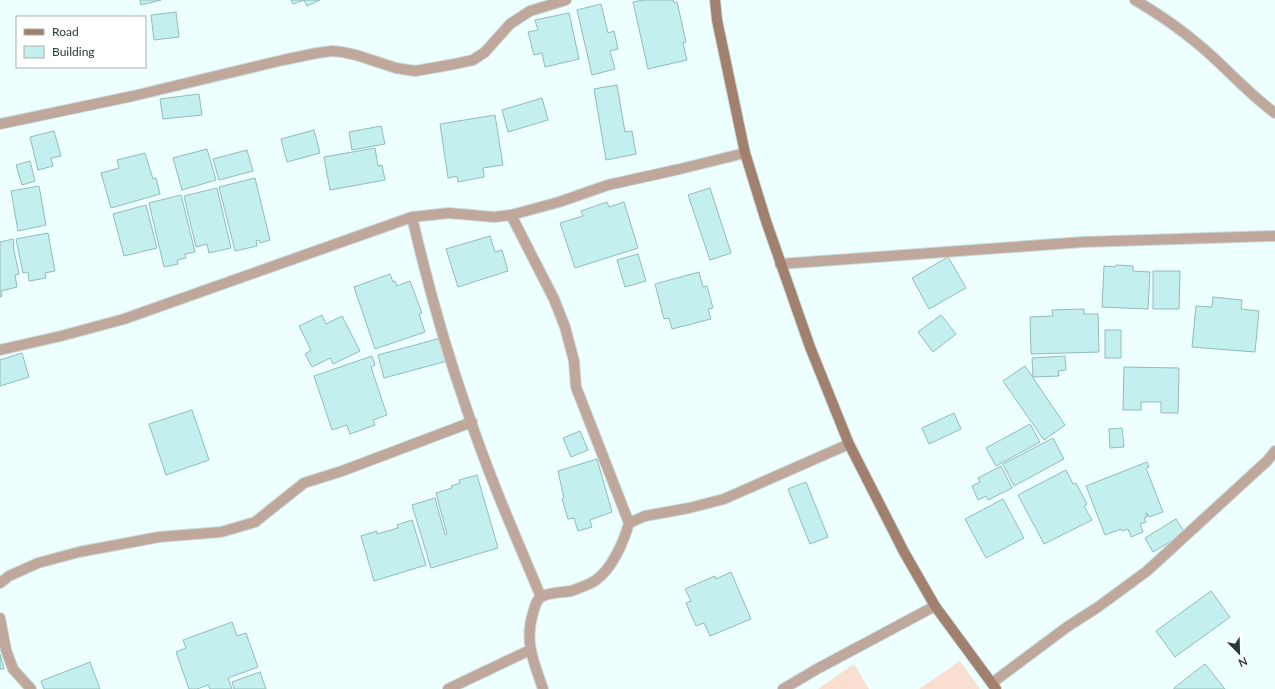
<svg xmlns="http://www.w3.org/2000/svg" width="1275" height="689" font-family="Lato,sans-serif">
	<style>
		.green { fill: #fadecf }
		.building { fill: #c3f0ee; stroke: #90bcba }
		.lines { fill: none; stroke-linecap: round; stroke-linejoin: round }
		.street-casing { stroke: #c9dbda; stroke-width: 12 }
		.secondary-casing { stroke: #c9dbda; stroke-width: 12 }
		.street { stroke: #bfa89b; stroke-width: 10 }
		.secondary { stroke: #a1806e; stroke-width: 10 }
	</style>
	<rect width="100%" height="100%" fill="#edfffe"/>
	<path class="green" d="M960 661 980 689H919Z
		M854 664 869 689H818Z"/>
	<path class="building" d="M140 0H161L141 5Z
		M291 0H304L293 4Z
		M304 0H320L307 6Z
		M643 0H673L674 3 677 2 686 42 683 43 687 60 648 69 633 2Z
		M601 4 608 33 614 31 618 49 610 51 615 69 592 75 577 10Z
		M176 12 179 37 154 40 151 15Z
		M569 13 579 59 545 67 542 53 534 55 528 32 538 30 535 20Z
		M617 85 625 132 632 131 636 154 606 160 594 89Z
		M199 94 202 115 163 119 160 99Z
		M542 98 548 120 508 132 502 110Z
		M495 115 503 165 483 168 484 177 458 182 457 176 448 178 440 124Z
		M381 126 385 144 352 150 349 132Z
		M314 130 320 153 287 162 281 139Z
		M54 131 61 156 51 158 53 166 38 170 30 137Z
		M375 148 378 166 382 165 385 180 330 190 324 157Z
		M207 149 216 180 182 190 173 158Z
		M247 150 253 171 219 180 213 159Z
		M145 153 153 179 156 178 160 194 111 208 101 173 119 168 117 160Z
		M30 161 35 181 22 185 16 165Z
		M255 178 270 240 260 243 259 240 256 241 257 246 235 251 219 187Z
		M39 186 46 225 18 231 11 191Z
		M217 188 231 248 209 253 207 244 196 247 184 196Z
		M710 188 731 253 710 260 688 195Z
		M181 195 195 252 185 254 186 258 177 260 178 264 164 267 149 203Z
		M607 202 609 207 624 202 638 248 575 268 560 223 583 216 581 211Z
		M146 205 157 248 124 256 113 214Z
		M48 233 55 271 45 273 46 278 29 281 28 272 23 273 16 239Z
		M490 236 495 252 502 250 508 271 458 287 446 249Z
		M13 239 14 245 13 246 19 274 15 275 17 287 1 291 2 296 0 297V242Z
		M638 254 646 281 625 287 617 260Z
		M948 257 966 288 929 309 912 278Z
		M1116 265 1133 266V271L1150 272 1148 309 1102 307 1104 266 1115 267Z
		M1153 271H1180L1179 309H1153Z
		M699 272 703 287 707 286 713 308 708 309 711 319 672 329 669 318 664 319 655 284Z
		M390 274 393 282 395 281 397 286 410 281 422 313 419 314 425 332 375 349 354 287Z
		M1213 297 1242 300 1241 309 1259 311 1255 352 1192 347 1196 306 1212 307Z
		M1084 309V314H1098L1099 352 1031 354 1030 317 1053 316 1052 310Z
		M322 315 326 324 342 316 360 351 333 364 330 358 312 367 305 354 311 350 299 326Z
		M941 315 956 334 933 352 918 332Z
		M1105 330H1121V358H1105Z
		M441 338 447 361 384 378 378 355Z
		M22 353 29 377 0 386V360Z
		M372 356 375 365 371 367 387 415 373 420 375 425 350 434 347 425 332 430 314 376Z
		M1065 356 1066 370 1058 371 1059 376 1033 377 1032 358Z
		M1025 366 1065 425 1044 440 1003 381Z
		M1124 367 1179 368 1178 413H1161V402H1141V410H1123Z
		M192 410 209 460 166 475 149 424Z
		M954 413 961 429 929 444 922 428Z
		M1030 424 1040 442 996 466 986 448Z
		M1122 428 1124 447 1110 448 1109 429Z
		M580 431 588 450 571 457 563 438Z
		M1053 438 1064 459 1014 486 1003 464Z
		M597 459 612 512 590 520 592 527 578 531 574 518 568 519 562 499 564 498 558 471Z
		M1147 462 1149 467 1146 468 1163 512 1149 517 1147 513H1146L1147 517 1144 518 1146 522 1140 524 1143 532 1131 537 1128 529 1122 531 1121 529 1105 535 1086 486Z
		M1001 466 1012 488 988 500 986 496 978 500 972 486 980 482 978 478Z
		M1066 470 1073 484 1076 483 1087 504 1084 506 1092 520 1044 544 1018 495Z
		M477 475 498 548 431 568 412 505 435 498 445 535 447 534 436 493 452 488 451 486 460 483 459 480Z
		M806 482 828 537 810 544 788 489Z
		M1003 499 1024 538 986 558 965 519Z
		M1176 519 1185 533 1153 552 1145 538Z
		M412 520 426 565 374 581 361 536 377 531V534L398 528 397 525Z
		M731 572 751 619 710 636 704 623 696 626 686 603 691 601 685 589 715 576 716 579Z
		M1211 591 1230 617 1175 657 1156 631Z
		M232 622 237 636 246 633 258 667 228 678 232 689H210L208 685 197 689H189L176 652 186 648 183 640Z
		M0 654 4 669H0Z
		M90 662 100 689H44L41 681Z
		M1205 664 1225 689H1174V688Z
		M260 672 266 689H234L232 682Z"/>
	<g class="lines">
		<g class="street-casing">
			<path id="street" d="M1135 0C1157 13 1178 27 1198 44 1225 66 1247 93 1275 113
				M0 124 133 96 283 60 317 53 332 51 342 52 356 55 396 68 415 71 455 64 473 60 485 52 510 24 530 11 566 0
				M511 215 554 299 565 327 574 361 576 387 629 523
				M412 217C427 282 445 347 467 410 488 474 515 535 541 597
				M780 264 1083 242 1275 236
				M0 350 61 336 124 319 412 217 449 213 494 217 511 215 559 202 608 185 680 169 745 153
				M0 583 9 576 38 563 79 552 159 537 221 532 255 522 304 483 342 471 472 422
				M0 618 6 650 13 669 31 689
				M992 683 1067 627 1098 607 1147 571 1267 461 1275 451
				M448 689 530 650
				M543 689C534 662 524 642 533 613 535 607 536 600 541 597 550 592 561 593 571 591 579 588 589 585 596 580 612 569 624 541 629 523L645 516 689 508 724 499 849 444
				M783 689 817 669 935 606"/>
		</g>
		<g class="secondary-casing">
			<path id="secondary" d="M715 0 717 20 745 153 766 221 810 347 849 444 904 552 935 606 996 689"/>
		</g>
		<use href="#street" class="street"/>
		<use href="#secondary" class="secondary"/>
	</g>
	<rect x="16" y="16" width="130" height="52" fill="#ffffff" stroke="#a8afaf"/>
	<rect x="24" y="29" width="20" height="6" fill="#a1806e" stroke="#a8afaf"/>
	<text x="52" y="36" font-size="12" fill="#263837">Road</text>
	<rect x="24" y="46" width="20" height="12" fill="#c3f0ee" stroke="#a8afaf"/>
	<text x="52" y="56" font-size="12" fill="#263837">Building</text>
	<g transform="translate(1239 653) rotate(157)" stroke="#ffffff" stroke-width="3" paint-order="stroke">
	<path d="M0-3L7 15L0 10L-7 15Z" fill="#263837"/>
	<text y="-6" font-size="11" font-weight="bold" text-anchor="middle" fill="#263837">N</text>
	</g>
</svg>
